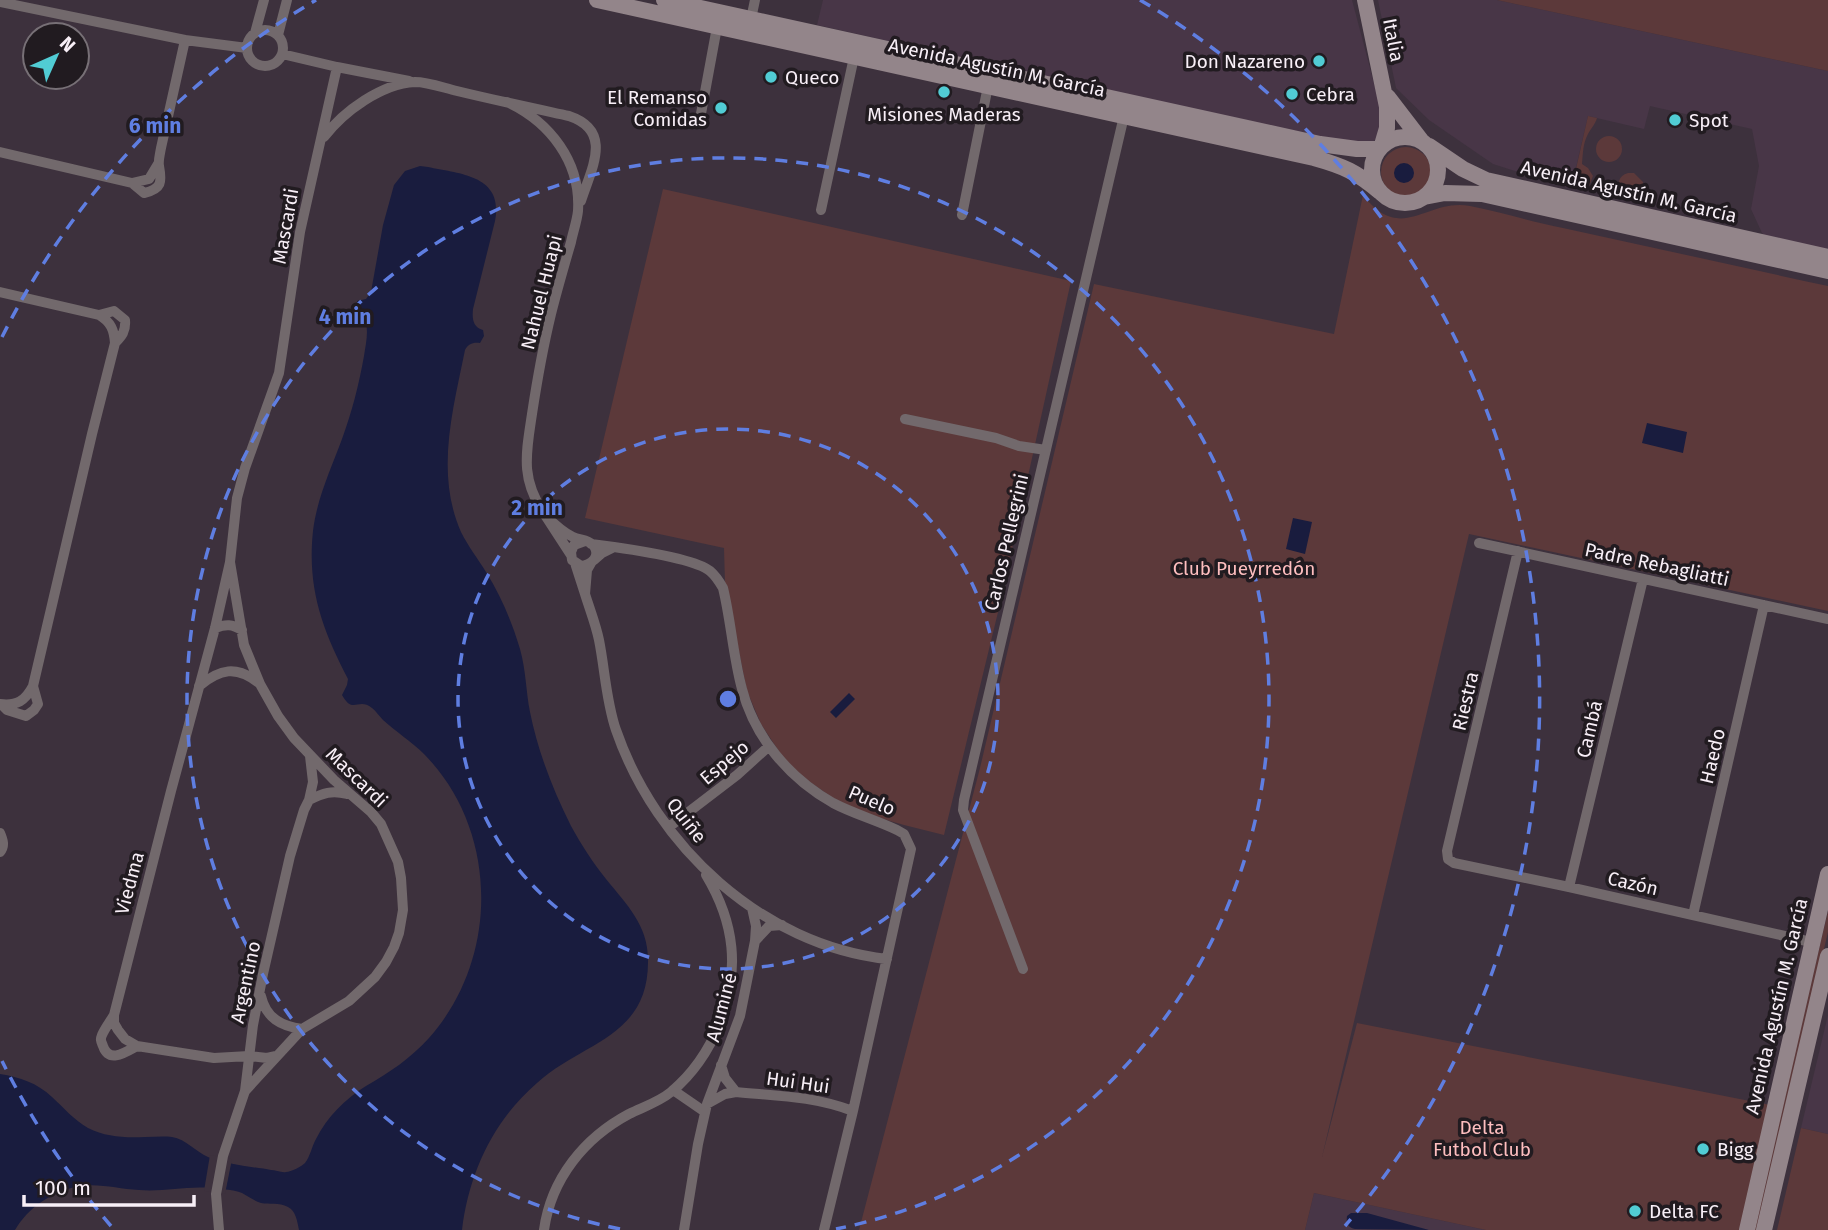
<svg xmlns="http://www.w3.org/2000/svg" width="1828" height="1230" font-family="'Fira Sans',sans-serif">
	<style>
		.built { fill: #483647 }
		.green { fill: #5c393a }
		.water { fill: #191c3e }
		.pier { fill: #3d313d }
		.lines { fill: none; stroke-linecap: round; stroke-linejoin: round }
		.street { stroke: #72696c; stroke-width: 10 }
		.secondary { stroke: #93858a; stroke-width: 16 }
		.ring { fill: none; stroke: #5f7ee1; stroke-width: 3.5; stroke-dasharray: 12 9 }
		.poi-dot { fill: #51ccd4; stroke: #211b20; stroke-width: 2.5 }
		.labels { text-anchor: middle; stroke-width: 7; stroke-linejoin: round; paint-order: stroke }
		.street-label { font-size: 19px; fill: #f8eff7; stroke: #211b20 }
		.poi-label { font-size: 19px; fill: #f8eff7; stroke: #211b20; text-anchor: start }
		.park-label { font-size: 19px; fill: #febebf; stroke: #211b20 }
		.centre { fill: #5f7ee1; stroke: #211b20; stroke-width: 3.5 }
		.ring-label { font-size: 21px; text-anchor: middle; font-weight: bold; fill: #5f7ee1; stroke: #211b20; stroke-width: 7; stroke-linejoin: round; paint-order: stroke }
	</style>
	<rect width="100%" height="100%" fill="#3d313d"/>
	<path class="built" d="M823 0H1352L1384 121 1378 137 1374 141 1356 146 817 25Z
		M1378 0H1497L1828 71V251L1766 237 1762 233 1751 209 1759 166 1752 129 1650 106 1644 129 1588 116 1571 189 1493 164 1429 120 1396 88Z
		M1828 1015V1134L1801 1128Z
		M1314 1193 1486 1230H1305Z"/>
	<path class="green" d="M1497 0H1828V71Z
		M1588 116 1597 118C1595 125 1591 128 1588 134 1583 143 1583 153 1582 164L1588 168 1593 176 1589 186 1573 182Z
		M1596 149a13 13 0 1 1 26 0a13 13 0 1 1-26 0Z
		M1381 172a25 25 0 1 1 50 0a25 25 0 1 1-50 0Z
		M1628 173H1634L1643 182V197L1618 193C1618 183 1618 176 1628 173Z
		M663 189 1071 281 999 608 944 835 904 825 869 815 833 798 800 775 784 759 761 724 747 691 725 583 724 548 585 518Z
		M1363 195C1402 245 1426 198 1470 206 1501 212 1532 222 1563 228 1651 247 1740 267 1828 286V611L1469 534 1322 1157 1357 1023 1775 1106 1747 1230H1486L1314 1193 1305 1230H859L980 768 1094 284 1334 334Z
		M1828 911V932L1757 1230H1753Z
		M1801 1128 1828 1134V1230H1777Z"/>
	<path class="water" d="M1394 173a10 10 0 1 1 20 0a10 10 0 1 1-20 0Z
		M420 166 428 167C460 174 504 175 495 221L473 309C472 319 473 327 483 330L484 336 480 343C473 342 468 344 465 350 453 410 435 473 461 532 468 546 478 559 486 572 501 596 512 622 520 649 526 670 526 692 530 712 538 752 553 790 571 826 581 844 593 863 606 879 627 905 649 926 648 962 648 1038 582 1042 537 1083 493 1121 469 1173 462 1230H299C297 1221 296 1211 288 1207 279 1202 269 1205 261 1203 254 1201 248 1196 242 1193 233 1189 219 1189 210 1188 186 1186 163 1192 139 1190 117 1189 97 1182 75 1187 50 1193 28 1208 15 1230H0V1074C20 1077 37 1083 52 1097 64 1108 74 1120 88 1128 106 1137 125 1138 145 1137 154 1137 163 1136 172 1137 186 1139 196 1152 208 1157 222 1164 255 1167 271 1170 275 1170 282 1173 286 1172 291 1172 302 1166 305 1163 310 1157 312 1146 316 1139 327 1117 345 1099 366 1086 389 1073 411 1058 429 1038 500 958 499 830 424 754 411 741 396 732 383 720 379 716 376 711 372 708 358 697 353 715 342 695L347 685 348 679C322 629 307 588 313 531 317 498 331 469 342 439 352 412 359 384 364 356 366 342 370 328 363 315L356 312V310L358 304 357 301 366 299 371 292 383 225 394 185 405 171Z
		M1647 423 1687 432 1683 453 1642 443Z
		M1293 518 1312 522 1305 554 1286 549Z
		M849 693 855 699 836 718 830 712Z
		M1351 1213H1367L1429 1230 1355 1229C1348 1227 1346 1224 1347 1216Z"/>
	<path class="pier" d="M210 1155 232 1159 225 1194 204 1191Z"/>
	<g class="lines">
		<path class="street" d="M0 2 185 40 247 48
			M751 19 755 0
			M247 48a18 18 0 1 1 36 0a18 18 0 1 1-36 0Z
			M255 33 264 0
			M278 35 287 0
			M282 54 337 67 409 81
			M507 102C550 122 581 162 578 211 577 221 573 232 571 242 564 266 557 290 551 314 543 347 537 381 532 414 526 454 520 479 545 515
			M700 119 717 27
			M324 137C344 111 381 84 415 82 428 82 444 88 457 91 494 100 532 108 569 116 614 131 591 169 581 201
			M0 152 132 183 149 179 158 164
			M132 183 144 193C162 189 162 182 159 166 158 161 160 154 161 148L185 40
			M821 210 854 57
			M962 215 988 86
			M0 292 99 315C111 322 114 330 115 343
			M905 419 996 438 1019 446 1046 450
			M1479 543 1828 619
			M591 544 614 547 602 553 594 560
			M614 547C635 550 695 559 710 571 716 576 719 581 723 588 731 621 733 656 742 689 755 738 789 778 833 803 854 814 876 820 897 830L904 834 911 849 853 1111 824 1230
			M1518 551 1447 851 1448 859 1454 863 1569 887 1811 942
			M571 555 545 515C553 523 562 532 573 537 579 540 590 540 594 546 601 557 591 565 581 566L572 560 571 552 574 545 585 541
			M230 562 237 498 245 468 279 373 300 232 337 67
			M575 563 585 594 587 570 591 563
			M585 594C590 610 596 625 599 640 605 670 606 701 616 730 656 846 762 945 887 959
			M215 628C226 624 232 624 242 630
			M199 686C220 669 236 665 259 683
			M0 704C17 706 25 701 33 686L92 434 115 343C122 336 126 331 125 320L114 311 99 315
			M2 705 7 710 26 716 34 710 38 704 33 686
			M310 756 313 782 309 800C323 793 332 790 347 794
			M669 827 737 775 768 747
			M0 833C3 840 5 846 0 852
			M1569 887 1643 579
			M752 908 756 926 755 941
			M1693 915 1764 605
			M1023 969 963 810 964 800 1124 116
			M261 996C266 1018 281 1026 302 1029
			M114 1015V1023L118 1030 125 1039 137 1046 214 1058 249 1056 267 1058 276 1056
			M137 1046C126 1052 109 1064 103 1046 101 1041 100 1040 102 1035 105 1028 110 1022 114 1015L171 791 215 628 230 562 244 645 260 684 278 716 294 738 334 780 371 812 381 824 398 862 401 878 403 910 399 933 394 947 386 962 375 977 349 1001 302 1029 245 1091 253 1025 263 974 290 856 304 810 309 800
			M673 1090 705 1112
			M736 1092C778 1096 813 1096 853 1111
			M707 1104 725 1094 736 1092 725 1078 721 1065
			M219 1230 216 1194 223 1156 245 1091
			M544 1230C551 1179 584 1138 629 1114 643 1107 659 1102 671 1092 694 1073 709 1050 720 1023 740 970 735 923 706 875
			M684 1230 698 1144 707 1104 740 1016 755 941 769 926 782 925"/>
		<path class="secondary" d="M597 0 1314 158C1343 166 1357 172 1380 192
			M664 0 1320 144 1357 149H1378
			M1365 0 1387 107V128L1382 145
			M1388 97 1421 140
			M1372 170a33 33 0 1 1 66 0a33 33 0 1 1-66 0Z
			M1429 146 1463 169 1486 180 1828 257
			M1424 197 1445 193 1482 194 1828 271
			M1747 1230 1828 874
			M1764 1230 1828 956"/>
	</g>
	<g class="ring">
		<circle cx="728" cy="699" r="270"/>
		<path d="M620 1229A541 541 0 1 1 836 1229"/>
		<path d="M111 1226A811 811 0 0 1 2 1061M2 337A811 811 0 0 1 316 0M1140 0A811 811 0 0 1 1345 1226"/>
	</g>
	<g class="poi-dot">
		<circle cx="1319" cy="61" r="7"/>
		<circle cx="771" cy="77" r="7"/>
		<circle cx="944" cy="92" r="7"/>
		<circle cx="1292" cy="94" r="7"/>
		<circle cx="721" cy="108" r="7"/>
		<circle cx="1675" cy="120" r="7"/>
		<circle cx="1703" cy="1149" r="7"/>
		<circle cx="1635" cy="1211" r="7"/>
	</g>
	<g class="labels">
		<g class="street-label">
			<text transform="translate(1394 40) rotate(79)" y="7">Italia</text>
			<text transform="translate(997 67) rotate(12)" y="7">Avenida Agustín M. García</text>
			<text transform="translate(1629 191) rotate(13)" y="7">Avenida Agustín M. García</text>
			<text transform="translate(285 226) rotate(-80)" y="7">Mascardi</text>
			<text transform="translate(541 292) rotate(-76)" y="7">Nahuel Huapi</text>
			<text transform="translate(1006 542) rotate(-77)" y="7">Carlos Pellegrini</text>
			<text transform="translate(1657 564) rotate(12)" y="7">Padre Rebagliatti</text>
			<text transform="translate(1465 701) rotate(-77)" y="7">Riestra</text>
			<text transform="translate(1589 729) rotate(-77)" y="7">Cambá</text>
			<text transform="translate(1712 756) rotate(-77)" y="7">Haedo</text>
			<text transform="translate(724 762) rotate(-40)" y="7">Espejo</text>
			<text transform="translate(357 777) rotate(44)" y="7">Mascardi</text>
			<text transform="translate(872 800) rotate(23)" y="7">Puelo</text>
			<text transform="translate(687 820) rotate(52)" y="7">Quiñe</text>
			<text transform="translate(129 883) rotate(-75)" y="7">Viedma</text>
			<text transform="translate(1633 883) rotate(13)" y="7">Cazón</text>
			<text transform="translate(245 982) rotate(-78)" y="7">Argentino</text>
			<text transform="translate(1776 1006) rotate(-77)" y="7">Avenida Agustín M. García</text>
			<text transform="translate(721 1007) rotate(-75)" y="7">Aluminé</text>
			<text transform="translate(798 1082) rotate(8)" y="7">Hui Hui</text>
		</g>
		<g class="poi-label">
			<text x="1305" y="68" text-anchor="end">Don Nazareno</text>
			<text x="785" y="84">Queco</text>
			<text x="1306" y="101">Cebra</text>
			<text x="707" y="104" text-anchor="end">El Remanso<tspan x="707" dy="22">Comidas</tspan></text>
			<text x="944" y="121" text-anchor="middle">Misiones Maderas</text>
			<text x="1689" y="127">Spot</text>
			<text x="1717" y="1156">Bigg</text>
			<text x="1649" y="1218">Delta FC</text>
		</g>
		<g class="park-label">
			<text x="1244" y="575">Club Pueyrredón</text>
			<text x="1482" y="1134">Delta<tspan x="1482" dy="22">Futbol Club</tspan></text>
		</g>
	</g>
	<circle cx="728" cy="699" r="10" class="centre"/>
	<g class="ring-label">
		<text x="155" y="133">6 min</text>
		<text x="345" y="324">4 min</text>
		<text x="537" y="515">2 min</text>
	</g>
	<g transform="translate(56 56) rotate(45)"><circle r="33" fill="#211b20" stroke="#777076" stroke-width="2"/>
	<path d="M0-5L12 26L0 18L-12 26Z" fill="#51ccd4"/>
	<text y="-10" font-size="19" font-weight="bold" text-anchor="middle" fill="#f8eff7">N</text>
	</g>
	<path d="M24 1195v10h170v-10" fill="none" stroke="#f8eff7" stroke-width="3.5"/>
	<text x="35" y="1195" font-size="21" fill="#f8eff7" stroke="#211b20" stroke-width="5" paint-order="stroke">100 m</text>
</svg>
